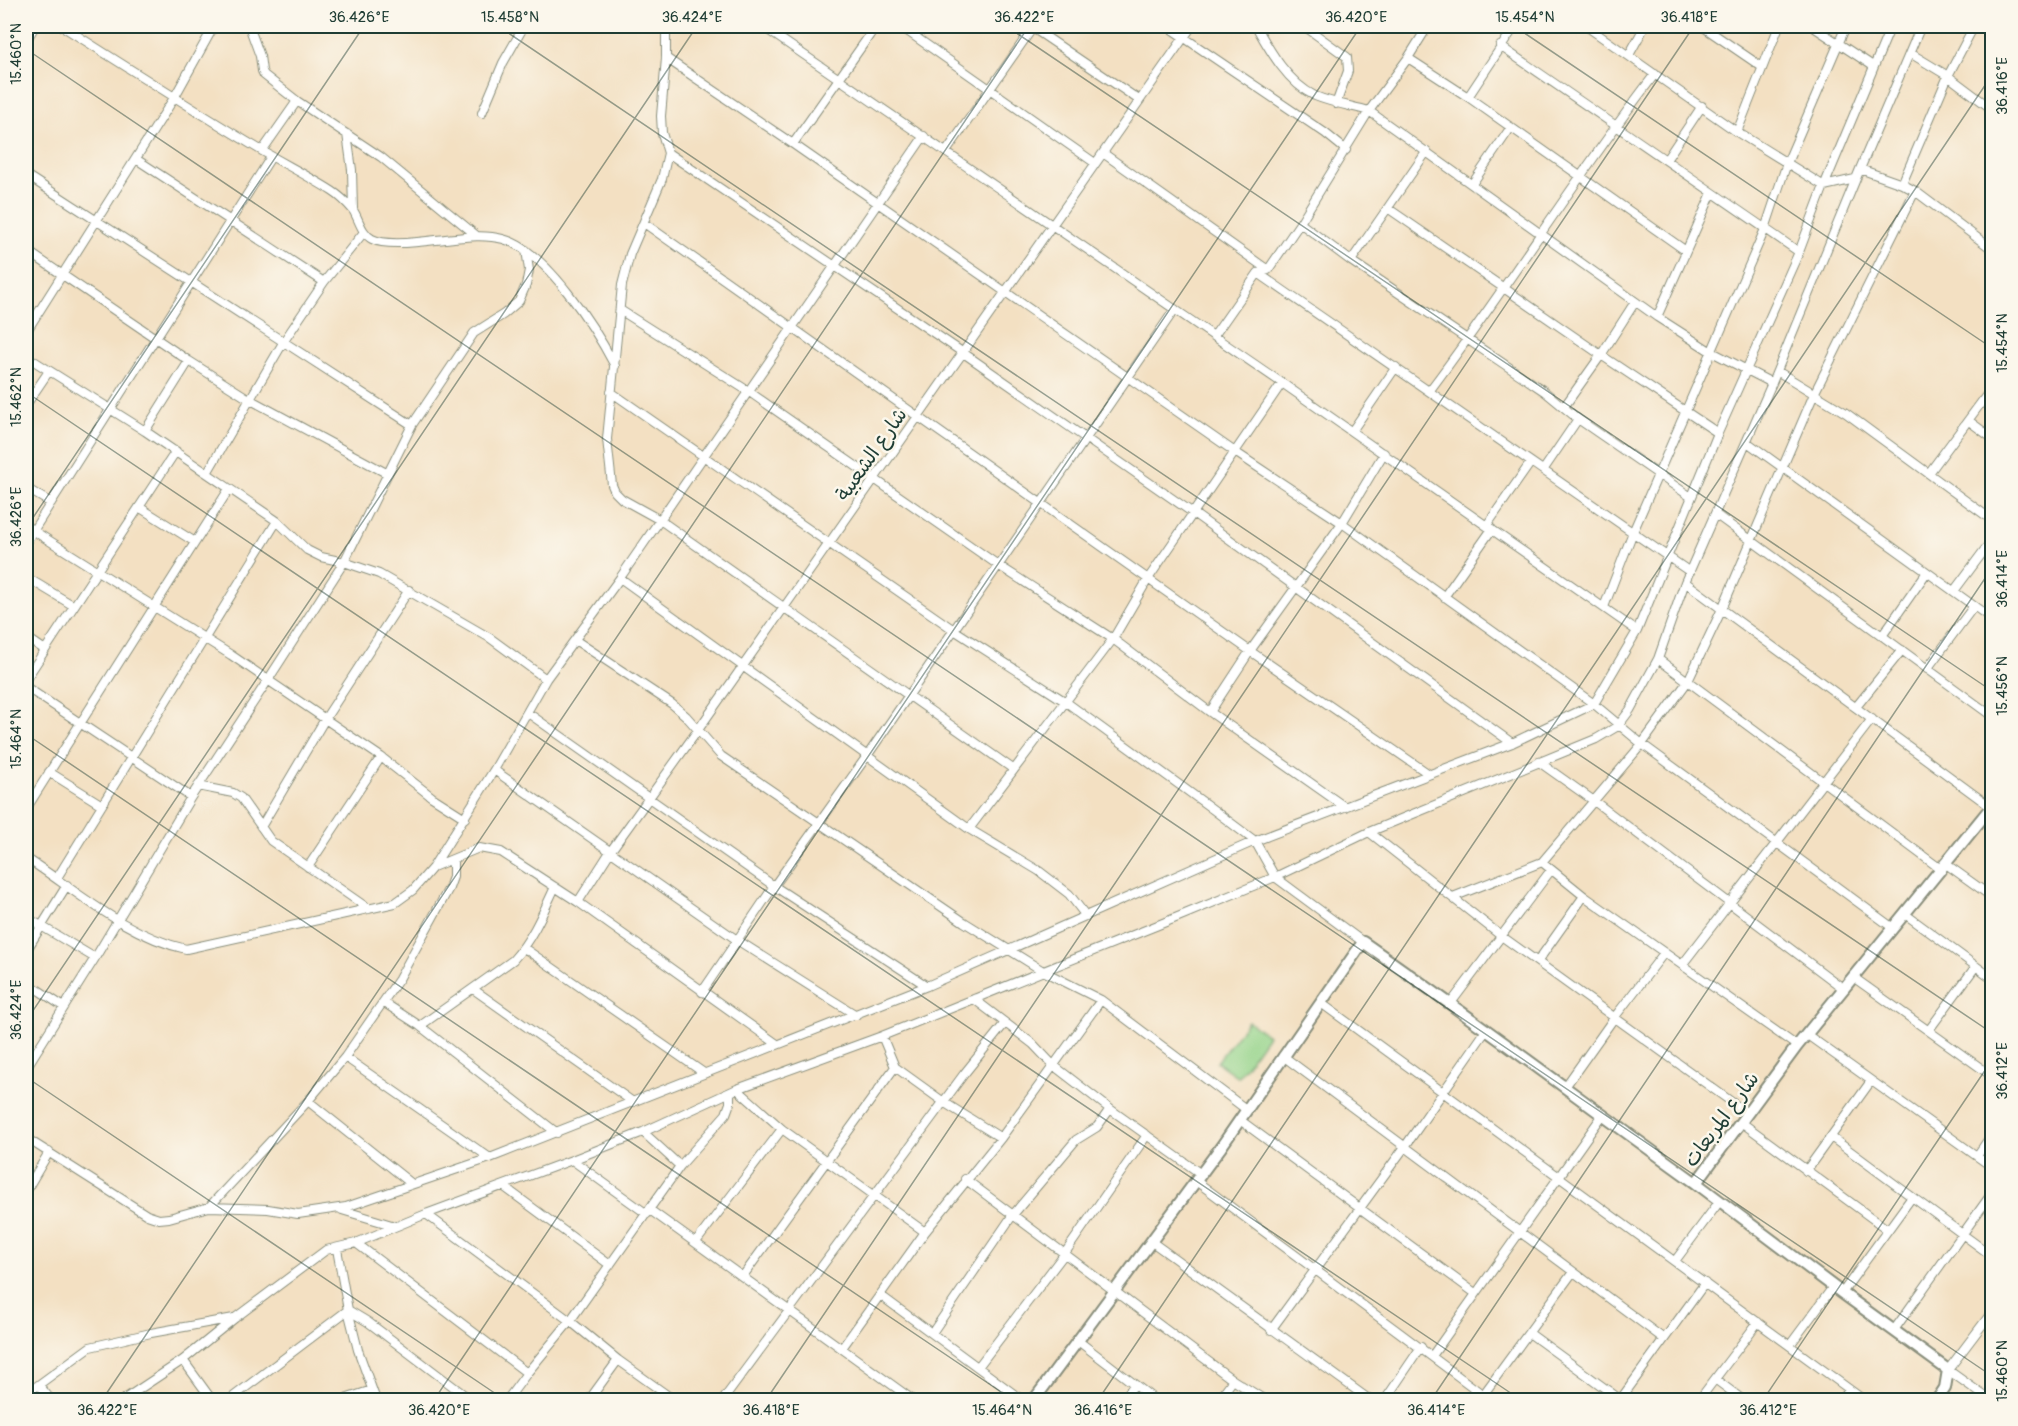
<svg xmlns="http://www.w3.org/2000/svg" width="2018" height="1426" font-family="Pangolin,'Playpen Sans Arabic',sans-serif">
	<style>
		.green { fill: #94d389; stroke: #5a885e; stroke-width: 1.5 }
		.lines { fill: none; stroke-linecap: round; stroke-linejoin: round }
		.street-casing { stroke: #898e7b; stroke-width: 10 }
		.secondary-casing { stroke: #898e7b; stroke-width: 14 }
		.street { stroke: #fff; stroke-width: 8 }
		.secondary { stroke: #fff; stroke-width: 10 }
		.ticks { fill: none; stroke: #1f3d34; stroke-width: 1.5; stroke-opacity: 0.45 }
		.labels { text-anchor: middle; stroke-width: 5; stroke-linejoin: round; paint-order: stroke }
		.street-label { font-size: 20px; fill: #1f3d34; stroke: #fbf7ec }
		.neatline { fill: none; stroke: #1f3d34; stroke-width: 2 }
		.ticks-label { font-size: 15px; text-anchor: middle; fill: #1f3d34 }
	</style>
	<rect width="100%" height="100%" fill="#fbf7ec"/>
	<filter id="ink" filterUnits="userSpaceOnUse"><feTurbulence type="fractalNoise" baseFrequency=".0167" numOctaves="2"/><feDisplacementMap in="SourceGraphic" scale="12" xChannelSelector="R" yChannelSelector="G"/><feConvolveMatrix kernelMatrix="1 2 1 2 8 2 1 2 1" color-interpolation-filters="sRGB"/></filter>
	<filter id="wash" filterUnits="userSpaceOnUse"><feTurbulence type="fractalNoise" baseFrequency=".008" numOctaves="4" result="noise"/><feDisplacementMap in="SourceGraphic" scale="24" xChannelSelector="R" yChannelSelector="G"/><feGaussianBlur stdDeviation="1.35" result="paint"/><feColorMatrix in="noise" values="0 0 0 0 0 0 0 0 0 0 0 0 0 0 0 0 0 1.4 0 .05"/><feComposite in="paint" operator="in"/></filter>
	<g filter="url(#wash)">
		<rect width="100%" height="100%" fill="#f3e0c2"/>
		<path class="green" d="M1248 1021 1268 1035 1238 1077 1217 1062Z"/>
	</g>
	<g filter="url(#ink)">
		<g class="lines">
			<g class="street-casing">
				<path id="street" d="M62 26C125 66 189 107 254 146 280 162 307 175 332 191 340 196 347 203 353 210 359 219 361 233 372 239 385 246 421 242 436 240 458 238 481 233 503 239 546 250 595 328 615 366
					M249 26 260 56 262 71 264 75 297 101 381 157 477 236
					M666 26V58L661 116 662 133 668 153 662 179 630 254 622 285 607 439 612 485 615 492 622 499 660 520 1013 769
					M762 26 1282 383 1637 631
					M900 26 1095 163
					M1030 26 1139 100
					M1167 26 1325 133 1346 150
					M1256 26C1270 51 1288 83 1315 96 1332 103 1351 106 1369 111L1657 317 1710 351 1772 383
					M1304 26 1347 57 1348 71 1336 104
					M1586 26 1737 132 1824 186 1855 179
					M1702 26 1762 67
					M1812 26 1873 66
					M26 41 35 26
					M1500 46 1799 252
					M1910 53 1948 76 1992 109
					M1629 55 1645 26
					M666 58 793 144 1235 452 1342 523 1594 704 1642 744 1893 928
					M1408 58 1468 97 1686 251
					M1468 97 1515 26
					M482 113 503 63 524 26
					M1737 132 1779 26
					M347 134 352 170 353 210
					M793 144 876 26
					M262 151 297 101
					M946 152 1034 26
					M668 153 962 352 1193 513 1512 743
					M1103 153 1268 270
					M136 159 324 282
					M1666 160 1702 106
					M1860 169 1902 184 1915 191 1992 249
					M26 175 412 425 474 333 504 314 519 301 526 285 529 270 526 250
					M1472 184 1511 127
					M1902 184 1948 76 1974 26
					M1389 209 1601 355 1718 433
					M644 223 1250 651 1429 774
					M1300 223 1351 261 1544 391 1578 419 1691 497
					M26 250 189 361 249 399 388 474
					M1351 261 1427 151
					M1258 273 1690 572
					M620 310 748 391 998 565 1113 639 1210 712 1345 807
					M1657 317 1712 193
					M26 332 174 98 214 26
					M1214 336 1258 273 1268 270 1300 223 1369 111 1408 58 1428 26
					M26 356 145 431 277 521 307 550 321 557 344 562 379 574 490 638 546 679
					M1777 371 1846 413 1992 520
					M1430 390C1508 287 1576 176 1655 74
					M611 392 954 630 1066 702 1207 805 1255 841 1275 877 1363 942
					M26 405 49 371
					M1564 407 1601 355 1635 302
					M1969 421 1992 438
					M145 431 189 361
					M1352 431 1396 367
					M1747 442 1992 619
					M1544 469 1578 419
					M207 473 284 341 324 282 364 232
					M1929 473 1992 388
					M26 488 51 503
					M139 507 195 542
					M1715 514 1992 716
					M1487 525 1531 462
					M26 526 231 655 381 757 432 797 465 818
					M26 542 271 157
					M26 577 74 606
					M620 578 969 829 1039 871 1069 894 1086 916
					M1685 582 1991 807
					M1954 591 1992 540
					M1444 597 1492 529
					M1604 607 1633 532 1765 229 1787 163 1846 26
					M1882 636 1927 572
					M26 637 45 650
					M575 640 672 704 686 716 721 756 964 922 1043 971 1101 1000 1247 1110
					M1658 659 1942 870
					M1927 669 1974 606
					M26 679 176 451
					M26 687 191 797
					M1856 707 1902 650
					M1210 712 1250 651 1342 523 1384 453
					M528 713 774 886 927 986
					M1539 762 1594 801 1844 989
					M494 770 737 940 856 1015
					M49 772 102 805
					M198 786 233 793 241 798 271 841 369 909
					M26 809 229 489
					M261 827 325 719 409 590
					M969 829 1113 639 1148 579 1282 383
					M1369 832 1500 935 1747 1113
					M26 858C77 891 125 935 186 949L395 903 413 890 433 867 494 770 546 679 620 578 924 136
					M1542 862 1584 896 1797 1046
					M1946 864 1992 897
					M308 867 381 757
					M433 867 479 848 501 852 578 902 777 1044
					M57 878 277 521
					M555 887C543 913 532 939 513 960L420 1026 557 1133
					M1453 897 1542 862 1642 744 1688 681 1722 609 1814 394 1915 191
					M578 902 610 852 698 730 1192 26
					M1905 914 1992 978
					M26 917 95 958
					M524 948 704 1073
					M26 951 67 885
					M1538 961 1584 896
					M1682 965 1872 719
					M1853 977 1992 1076
					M26 982 64 1007
					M473 989 633 1102
					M702 992 774 886 867 756 1175 309
					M974 999 1033 1044 1053 1065 1110 1109 1201 1174
					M383 1002 420 1026
					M1321 1003 1864 1400
					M1451 1003 1551 870
					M1929 1030 1976 966
					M1806 1034 1992 1167
					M882 1036 895 1067 945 1103 1001 1138
					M1283 1056 1664 1339
					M345 1057 490 1158
					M26 1068 95 958 191 797 268 680 344 562 412 425
					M1565 1087 1614 1018 1664 953
					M737 1089 782 1129 925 1232
					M308 1101 412 1184
					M1240 1120 1475 1293
					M1741 1122 1888 1230
					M643 1132 680 1166
					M1831 1137 1992 1256
					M26 1138 147 1215 159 1219 169 1218 209 1207 268 1209 298 1214 346 1207 490 1158 927 986 1255 841 1512 743 1594 704 1637 631 1718 433 1799 252 1824 186 1891 26
					M1977 1156 1992 1134
					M572 1160 647 1214
					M1806 1171 1871 1081
					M965 1179 1233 1380 1265 1400
					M1196 1181 1490 1400
					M503 1186 610 1265
					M26 1191 49 1152
					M209 1207 308 1101 345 1057 399 979 449 888 453 877V860
					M342 1210 395 1226
					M650 1210 913 1400
					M426 1214 570 1321 618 1360 674 1400
					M696 1242 782 1129
					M1152 1242 1370 1400
					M356 1243 527 1373
					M1675 1261 1719 1202
					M743 1276 895 1067
					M1842 1293 1912 1197
					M880 1295 1022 1400
					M1271 1330 1404 1148 1487 1029
					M1894 1330 1992 1193
					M932 1333 1012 1216 1076 1140 1097 1127 1110 1109
					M1529 1333 1621 1400
					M1077 1340 1155 1400
					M1790 1345 1833 1287
					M842 1348 925 1232 1001 1138 1101 1000
					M1432 1356 1602 1116
					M183 1360 212 1400
					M978 1367 1065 1253 1147 1135
					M1715 1379 1743 1400
					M39 1385 51 1400
					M26 1394 90 1347 151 1333 234 1318
					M1483 1395 1573 1272
					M123 1400 183 1360 235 1318 326 1250 356 1243 426 1214 572 1160 643 1132 737 1089 882 1036 1173 919 1275 877 1369 832 1596 739 1618 726 1630 710 1658 659 1685 582 1772 383 1860 169 1921 26
					M229 1400 348 1310 337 1249
					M342 1400 372 1390
					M376 1400 358 1350 348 1310 368 1322 471 1400
					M507 1400 527 1373 570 1321 680 1166 726 1114 730 1103V1093
					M589 1400 618 1360
					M723 1400 964 1074 1005 1023
					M1123 1400 1134 1385
					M1218 1400 1233 1380
					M1385 1400 1421 1347
					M1620 1400 1705 1283
					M1699 1400 1758 1322
					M1842 1400 1849 1390
					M1990 1400 1948 1370 1992 1312"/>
			</g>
			<g class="secondary-casing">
				<path id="secondary" d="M1034 1400 1221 1147 1363 942C1475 1020 1585 1103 1696 1183
					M1937 1400 1945 1388 1948 1370 1842 1293 1696 1183 1797 1046 1992 806"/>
			</g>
			<use href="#street" class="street"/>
			<use href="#secondary" class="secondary"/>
		</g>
	</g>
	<path class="ticks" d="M498 26 1992 1033M1006 26 1992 691M1514 26 1992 348M26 35 32 26M26 49 1992 1376M26 392 1521 1400M26 528 364 26M26 734 1013 1400M26 1021 697 26M26 1077 505 1400M102 1400 1029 26M434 1400 1361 26M766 1400 1694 26M1098 1400 1992 75M1431 1400 1992 568M1763 1400 1992 1060"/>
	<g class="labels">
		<g class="street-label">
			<text transform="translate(871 454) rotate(-55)" y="7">شارع الشعبية</text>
			<text transform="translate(1721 1119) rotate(-54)" y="7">شارع المربعات</text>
		</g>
	</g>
	<rect width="2018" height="1426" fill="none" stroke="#fbf7ec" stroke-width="66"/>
	<rect x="33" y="33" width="1952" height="1360" class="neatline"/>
	<g class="ticks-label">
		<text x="359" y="22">36.426°E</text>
		<text x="510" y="22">15.458°N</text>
		<text x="692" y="22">36.424°E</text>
		<text x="1024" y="22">36.422°E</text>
		<text x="1356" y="22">36.420°E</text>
		<text x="1525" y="22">15.454°N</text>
		<text x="1689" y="22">36.418°E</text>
		<text transform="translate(16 54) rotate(-90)" y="5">15.460°N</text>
		<text transform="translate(2002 86) rotate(-90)" y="5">36.416°E</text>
		<text transform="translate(2002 343) rotate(-90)" y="5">15.454°N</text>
		<text transform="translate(16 397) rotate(-90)" y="5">15.462°N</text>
		<text transform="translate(16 517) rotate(-90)" y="5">36.426°E</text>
		<text transform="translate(2002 579) rotate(-90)" y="5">36.414°E</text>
		<text transform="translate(2002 686) rotate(-90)" y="5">15.456°N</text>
		<text transform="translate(16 739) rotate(-90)" y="5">15.464°N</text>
		<text transform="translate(16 1010) rotate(-90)" y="5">36.424°E</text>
		<text transform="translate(2002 1071) rotate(-90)" y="5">36.412°E</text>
		<text transform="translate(2002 1371) rotate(-90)" y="5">15.460°N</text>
		<text x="107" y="1415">36.422°E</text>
		<text x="439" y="1415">36.420°E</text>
		<text x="771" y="1415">36.418°E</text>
		<text x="1002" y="1415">15.464°N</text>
		<text x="1103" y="1415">36.416°E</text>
		<text x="1436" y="1415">36.414°E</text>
		<text x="1768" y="1415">36.412°E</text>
	</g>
</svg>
